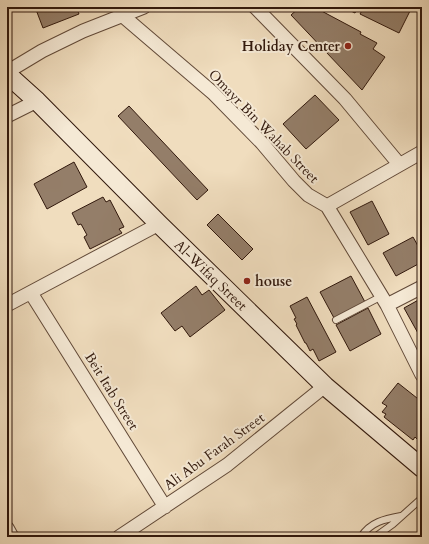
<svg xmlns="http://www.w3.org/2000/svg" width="429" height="544" font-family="Cardo,serif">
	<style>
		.building { fill: #947e69; stroke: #31180c }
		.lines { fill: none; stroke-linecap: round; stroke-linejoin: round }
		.lane-casing { stroke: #614938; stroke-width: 8 }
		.street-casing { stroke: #614938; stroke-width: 15 }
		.secondary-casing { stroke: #31180c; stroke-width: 20 }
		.lane { stroke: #f5e9d5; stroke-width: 6 }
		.street { stroke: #f5e9d5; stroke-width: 13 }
		.secondary { stroke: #f5e9d5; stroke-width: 18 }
		.poi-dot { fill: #8f2418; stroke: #f5e9d5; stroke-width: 1.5 }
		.labels { text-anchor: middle; stroke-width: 4; stroke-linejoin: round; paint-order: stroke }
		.poi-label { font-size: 14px; font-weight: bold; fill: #31180c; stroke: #f5e9d5; text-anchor: end }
		.street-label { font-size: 14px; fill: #31180c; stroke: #f5e9d5 }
	</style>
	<rect width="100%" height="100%" fill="#f0ddbe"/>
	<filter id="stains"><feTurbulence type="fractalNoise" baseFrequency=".005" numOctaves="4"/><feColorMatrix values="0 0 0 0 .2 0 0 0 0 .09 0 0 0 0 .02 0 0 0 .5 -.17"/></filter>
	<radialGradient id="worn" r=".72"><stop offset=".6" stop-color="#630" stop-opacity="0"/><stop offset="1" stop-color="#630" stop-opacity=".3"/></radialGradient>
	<path class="building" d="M35 7H76L79 14 43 28Z
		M300 7H314L361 32 360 34 377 43 373 49 385 57 362 90 291 15Z
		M343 7H358L355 13Z
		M364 7H412L399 33 360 14Z
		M315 95 339 120 306 149 283 124Z
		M129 106 208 190 197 200 118 116Z
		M74 162 87 187 47 209 34 184Z
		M103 197 106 202 110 200 124 227 119 229 122 233 90 249 84 237 87 235 81 224 78 225 72 213Z
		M372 201 389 234 368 245 350 212Z
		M218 214 253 249 242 260 207 225Z
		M413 237 422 253V262L396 276 383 253Z
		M351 276 365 302 334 318 320 292Z
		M196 286 202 295 209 290 225 310 190 337 182 326 175 331 161 313Z
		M307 297 336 352 319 361 313 349 310 351 306 343H305L296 325 297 324 294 319 296 318 290 306Z
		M422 298V334L419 335 404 308Z
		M368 308 381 334 350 351 336 325Z
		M398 383 422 402V437L419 441 415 437 413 440 384 417 386 414 382 412 387 406 382 403Z"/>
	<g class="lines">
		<g class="lane-casing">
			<path id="lane" d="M336 320 382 296
				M361 537C370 522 385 519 401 516
				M375 537 393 524 422 498"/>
		</g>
		<g class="street-casing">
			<path id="street" d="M255 7 345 99 399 164
				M123 16 213 93 262 143 294 181 308 195 327 206 387 305 422 375
				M7 72 42 51 83 31 144 7
				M7 116 37 101
				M327 206 422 152
				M31 293 165 507
				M7 305 159 224
				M387 305 422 287
				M7 528 12 537
				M119 537 227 465 325 386"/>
		</g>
		<g class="secondary-casing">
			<path id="secondary" d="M7 74 37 101 159 224 325 386 422 468"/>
		</g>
		<use href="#lane" class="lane"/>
		<use href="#street" class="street"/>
		<use href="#secondary" class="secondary"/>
	</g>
	<g class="poi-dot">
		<circle cx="348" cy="46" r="4"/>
		<circle cx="247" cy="281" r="4"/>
	</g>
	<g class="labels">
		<g class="poi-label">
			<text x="340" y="51">Holiday Center</text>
			<text x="255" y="286" text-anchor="start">house</text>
		</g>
		<g class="street-label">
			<text transform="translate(264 126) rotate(46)" y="5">Omayr Bin Wahab Street</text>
			<text transform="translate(211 275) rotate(44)" y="5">Al-Wifaq Street</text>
			<text transform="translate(112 391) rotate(58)" y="5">Beit Itab Street</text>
			<text transform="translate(214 451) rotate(-36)" y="5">Ali Abu Farah Street</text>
		</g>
	</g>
	<rect width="429" height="544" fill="none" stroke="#f0ddbe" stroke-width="24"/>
	<rect x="8" y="8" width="413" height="528" fill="none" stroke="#31180c" stroke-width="2"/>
	<rect x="12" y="12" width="405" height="520" fill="none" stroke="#31180c"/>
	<rect width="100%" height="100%" filter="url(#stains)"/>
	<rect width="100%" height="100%" fill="url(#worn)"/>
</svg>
